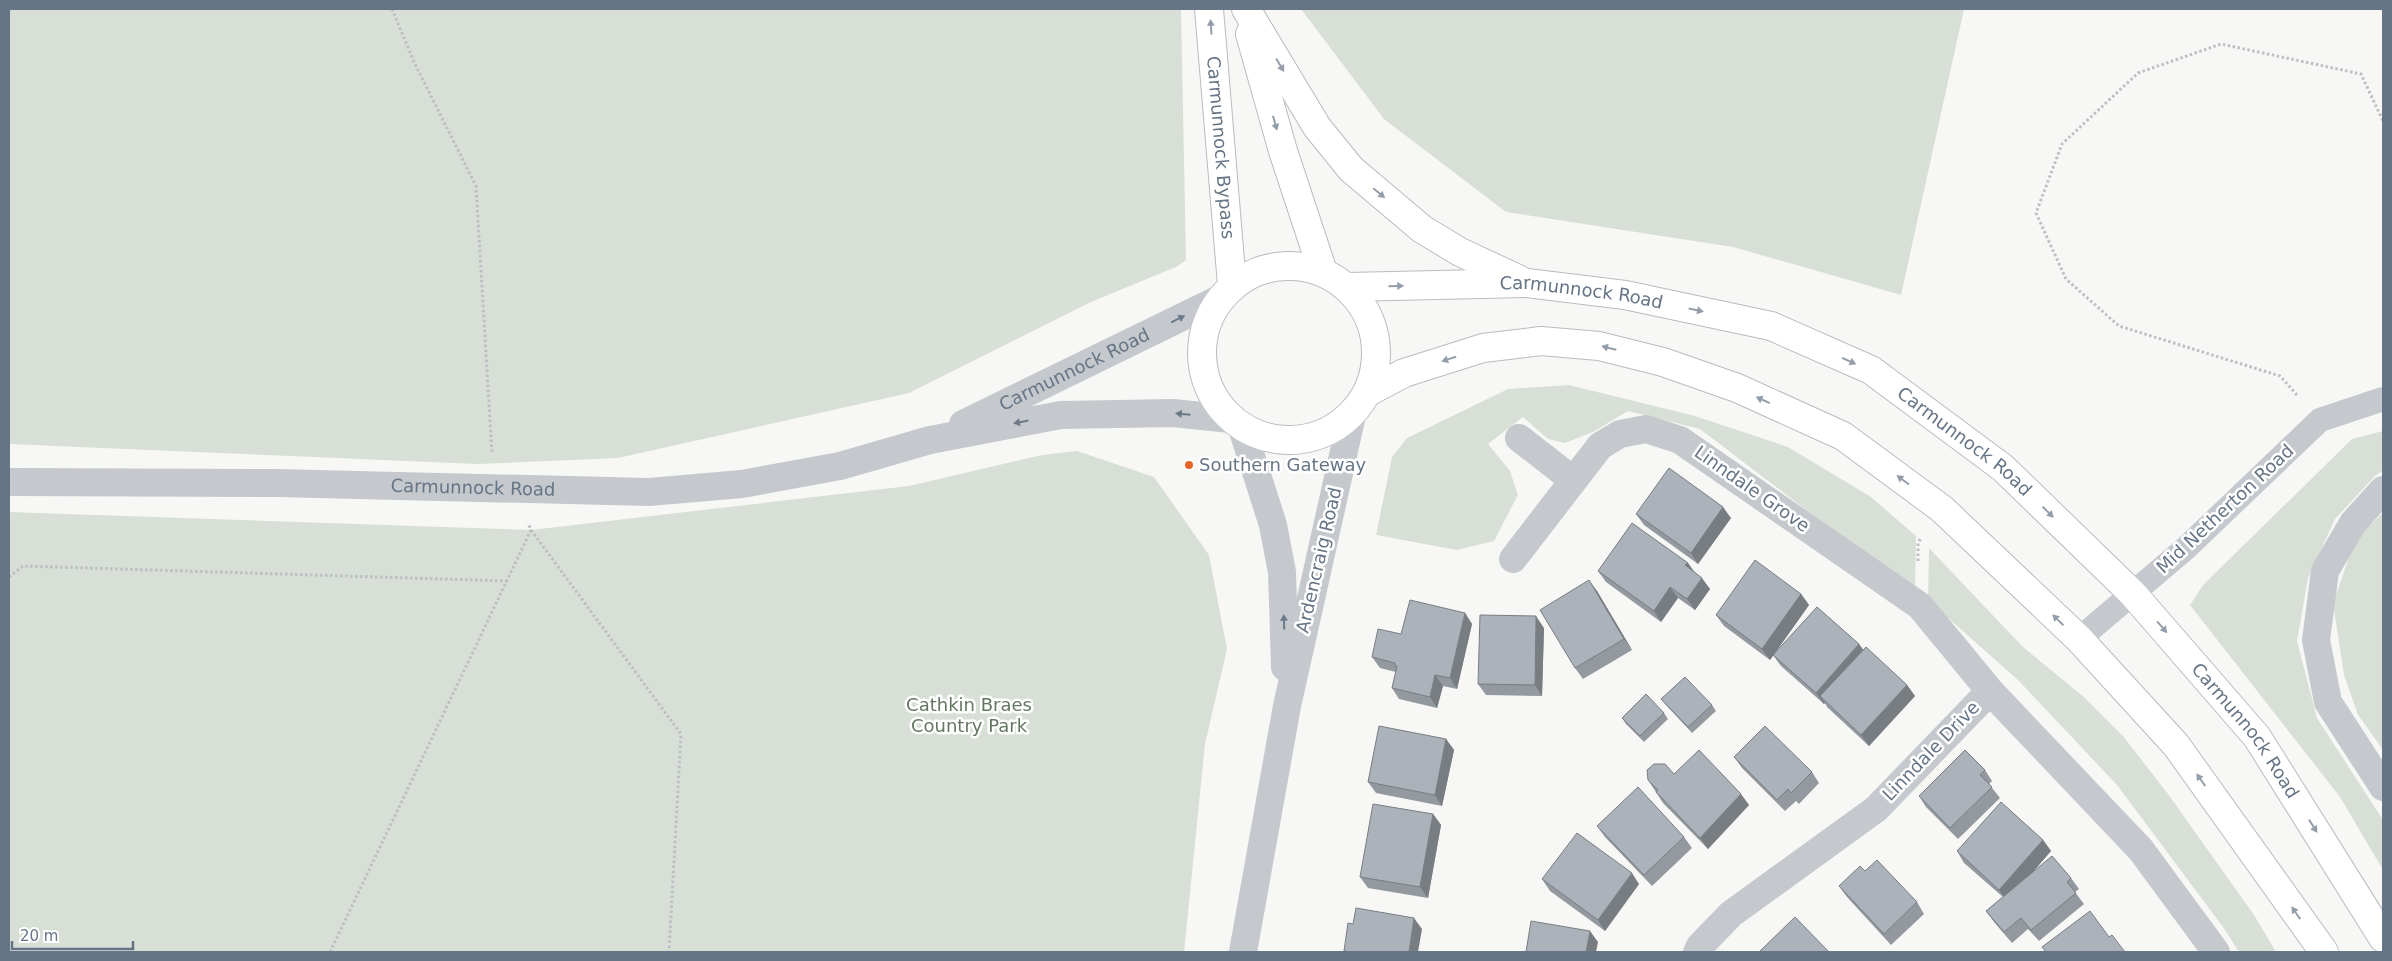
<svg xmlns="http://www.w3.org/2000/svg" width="2392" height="961" font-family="'DejaVu Sans',sans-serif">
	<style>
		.green { fill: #d8dfd6 }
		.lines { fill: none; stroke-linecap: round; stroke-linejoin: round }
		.secondary-casing { stroke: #b7bcc1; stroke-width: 30 }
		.path { stroke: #bdbfc2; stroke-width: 3; stroke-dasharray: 2.5 2.5; stroke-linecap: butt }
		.service { stroke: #c5c8cc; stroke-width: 24 }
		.minor { stroke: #c5c8cc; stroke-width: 28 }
		.tertiary { stroke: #c5c8cc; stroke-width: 28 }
		.secondary { stroke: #fff; stroke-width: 28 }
		.wall { fill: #93999f }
		.shaded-wall { fill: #787d82 }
		.building { fill: #abb2b9; stroke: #787d82 }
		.oneway { fill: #949eaa }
		.oneway2 { fill: #6b798a }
		.poi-dot { fill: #e66326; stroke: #fff; stroke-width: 2 }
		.labels { text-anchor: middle; stroke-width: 5; stroke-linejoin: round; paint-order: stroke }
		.street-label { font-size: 18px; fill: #667586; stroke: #fff }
		.poi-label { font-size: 18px; fill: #667586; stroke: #fff; text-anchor: start }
		.park-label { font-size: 18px; fill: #647861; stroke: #fff }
	</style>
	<rect width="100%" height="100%" fill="#f7f8f5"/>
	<path class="green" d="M9 9H1181L1186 260 1176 267 1091 302 909 393 618 458 478 464 9 444Z
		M1301 9H1964L1901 295 1733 247 1506 212 1384 119Z
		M1569 385 1695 416 1788 447 1871 497 1916 536 1915 593 1700 429 1628 411 1593 432 1565 443 1548 439 1523 417 1488 444 1510 471 1518 495 1494 541 1457 550 1376 535 1392 457 1407 438 1508 389Z
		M2383 431V471L2376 475 2335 519 2308 578 2297 641 2317 718 2383 820V870L2340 797 2190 605 2203 585 2352 439Z
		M1077 451 1154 477 1209 555 1227 649 1205 744 1184 952H9V512L531 530 909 486 1042 455Z
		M2383 513V750L2358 715 2344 675 2333 603 2356 538Z
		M1929 548 2023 647 2085 698 2123 736 2168 794 2254 915 2276 952H2239L2223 927 2117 785 2019 681 1928 600Z"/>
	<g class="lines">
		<g class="secondary-casing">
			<g id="secondary">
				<path id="s3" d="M1209 9 1232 285"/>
				<path d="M1246 9 1317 127 1351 169 1422 229 1460 252 1520 280"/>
				<path d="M1250 34 1283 151 1323 272"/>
				<circle cx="1289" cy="353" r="87"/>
				<path id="s4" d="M1347 287 1527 283 1625 295 1771 326 1871 370 2003 468 2133 594 2257 737 2383 938"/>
				<path d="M1368 392 1404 373 1483 348 1541 341 1599 346 1663 362 1737 388 1843 436 1942 509 2079 639 2176 745 2324 952"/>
			</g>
		</g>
		<path class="path" d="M392 9 414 62 476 186 492 454
			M2297 395 2280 376 2119 326 2066 279 2036 213 2062 144 2138 73 2221 44 2361 74 2383 121
			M531 530 681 734 669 952
			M1918 561V543L1921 538
			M9 577 23 566 507 581
			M330 952 531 530 528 523"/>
		<path class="service" d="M2079 639 2186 548 2320 420 2383 399"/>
		<path class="minor" d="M1519 438 1573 480
			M2383 490 2353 523 2325 571 2316 640 2328 702 2383 787
			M1513 559 1600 446 1620 434 1646 429 1680 440 1920 606 1990 691 2141 850 2216 952
			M1697 952 1700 946 1731 914 1876 809 1990 691"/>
		<g class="tertiary">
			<path id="s1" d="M963 424 1219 299"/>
			<path d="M1242 428 1273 525 1282 572 1285 667"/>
			<path id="s2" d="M9 482 277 483 649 492 742 484 840 466 930 440 1061 415 1173 413 1231 419"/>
			<path d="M1243 952 1287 706 1352 415"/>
		</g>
		<use href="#secondary" class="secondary"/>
	</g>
	<path class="wall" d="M1636 514 1731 518 1698 564 1644 525Z
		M1688 563 1694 571 1710 589 1695 610 1678 598 1661 622 1606 582 1598 571Z
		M1597 591 1632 650 1583 679 1575 668Z
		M1801 594 1809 605 1770 660 1724 626 1716 615Z
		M1465 613 1472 624 1457 689 1443 686 1437 708 1399 699 1392 688 1396 672 1380 668 1372 657 1401 634Z
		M1544 628 1542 696 1486 695 1478 684Z
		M1859 644 1863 650 1907 685 1915 696 1869 746 1827 707 1825 703 1824 704 1781 666 1773 655Z
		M1661 699 1712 705 1716 711 1692 733 1666 705Z
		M1664 713 1668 719 1644 742 1626 724 1622 718Z
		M1446 739 1454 750 1442 806 1376 793 1368 782Z
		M1734 757 1812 772 1819 783 1799 804 1796 801 1785 811 1742 768Z
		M1985 770 1992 781 1989 784 2000 798 1958 839 1926 807 1919 796Z
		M1674 774 1749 805 1708 849 1663 803 1648 780Z
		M1433 814 1441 825 1428 898 1368 888 1360 877Z
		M1597 826 1684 837 1692 848 1652 886 1605 837Z
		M2043 840 2051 851 2034 871 2071 878 2079 889 2075 892 2084 904 2039 941 2028 929 2012 943 1994 922 1986 911 2003 897 1964 863 1957 851Z
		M1865 871 1917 902 1924 914 1891 945 1847 897 1839 886Z
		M1542 879 1639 884 1605 931 1550 891Z"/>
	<path class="shaded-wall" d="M1723 507 1731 518 1698 564 1691 553Z
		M1688 563 1695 574 1685 565Z
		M1702 578 1710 589 1695 610 1687 599Z
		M1589 580 1597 591 1632 650 1624 639Z
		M1670 587 1678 598 1661 622 1654 611Z
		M1801 594 1809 605 1770 660 1762 649Z
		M1465 613 1472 624 1457 689 1450 678Z
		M1536 616 1544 628 1542 696 1535 685Z
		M1859 644 1867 655 1820 696 1825 703 1824 704 1816 693Z
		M1435 675 1443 686 1437 708 1430 697Z
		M1907 685 1915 696 1869 746 1861 735Z
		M1446 739 1454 750 1442 806 1435 795Z
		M1741 794 1749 805 1708 849 1700 838Z
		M1433 814 1441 825 1428 898 1420 887Z
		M2043 840 2051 851 2007 901 1999 890Z
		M1632 873 1639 884 1605 931 1598 920Z
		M1414 918 1422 929 1418 952H1409Z
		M1590 931 1598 942 1596 952H1586Z"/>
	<path class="building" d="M1669 468 1723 507 1691 553 1636 514Z
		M1632 523 1688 563 1685 565 1702 578 1687 599 1670 587 1654 611 1598 571Z
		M1755 560 1801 594 1762 649 1716 615Z
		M1589 580 1624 639 1575 668 1540 610Z
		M1410 600 1465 613 1450 678 1435 675 1430 697 1392 688 1397 666H1395V663L1372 657 1378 629 1401 634Z
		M1817 607 1859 644 1816 693 1773 655Z
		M1480 615 1536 616 1535 685 1478 684Z
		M1866 647 1907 685 1861 735 1820 696Z
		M1685 677 1712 705 1688 727 1661 699Z
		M1646 694 1664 713 1640 736 1622 718Z
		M1379 726 1446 739 1435 795 1368 782Z
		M1765 726 1812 772 1791 793 1788 789 1777 800 1734 757Z
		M1699 750 1741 794 1700 838 1656 792 1658 790 1648 780 1647 770 1654 764H1665L1674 774Z
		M1965 750 1985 770 1980 775 1992 787 1950 828 1919 796Z
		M1638 787 1684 837 1644 875 1597 826Z
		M2001 802 2043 840 1999 890 1957 851Z
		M1373 804 1433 814 1420 887 1360 877Z
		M1577 833 1632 873 1598 920 1542 879Z
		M2052 856 2071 878 2067 882 2076 893 2031 930 2021 918 2004 932 1986 911Z
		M1877 860 1917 902 1884 934 1839 886 1860 866 1865 871Z
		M1356 908 1414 918 1409 952H1353L1344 951 1348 923 1353 924Z
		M2090 911 2109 937 2112 935 2125 952H2046L2042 947Z
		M1795 917 1829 952H1759Z
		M1531 921 1590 931 1586 952H1526Z"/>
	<defs><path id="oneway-solid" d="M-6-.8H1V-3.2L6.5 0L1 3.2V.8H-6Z" transform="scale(1.25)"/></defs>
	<g class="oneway">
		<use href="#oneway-solid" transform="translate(1211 27) rotate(-94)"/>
		<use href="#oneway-solid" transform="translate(1280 65) rotate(59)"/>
		<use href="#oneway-solid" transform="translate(1275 123) rotate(74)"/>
		<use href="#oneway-solid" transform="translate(1379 193) rotate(40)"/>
		<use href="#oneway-solid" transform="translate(1396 286) rotate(-1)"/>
		<use href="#oneway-solid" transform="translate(1696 310) rotate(12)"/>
		<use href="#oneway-solid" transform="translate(1609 348) rotate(-166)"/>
		<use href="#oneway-solid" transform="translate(1449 359) rotate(163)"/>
		<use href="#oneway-solid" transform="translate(1849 361) rotate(24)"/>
		<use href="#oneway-solid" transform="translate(1763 400) rotate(-156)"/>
		<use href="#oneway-solid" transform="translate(1903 480) rotate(-143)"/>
		<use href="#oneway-solid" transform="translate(2048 512) rotate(44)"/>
		<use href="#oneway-solid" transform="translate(2058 620) rotate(-136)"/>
		<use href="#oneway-solid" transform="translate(2162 627) rotate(49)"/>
		<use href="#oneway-solid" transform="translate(2201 780) rotate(-125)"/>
		<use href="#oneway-solid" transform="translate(2313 826) rotate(58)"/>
		<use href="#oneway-solid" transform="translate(2296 913) rotate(-125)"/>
	</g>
	<g class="oneway2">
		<use href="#oneway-solid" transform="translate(1178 319) rotate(-26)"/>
		<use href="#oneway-solid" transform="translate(1183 414) rotate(-175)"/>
		<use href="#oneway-solid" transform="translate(1021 422) rotate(169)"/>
		<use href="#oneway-solid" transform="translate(1284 622) rotate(-92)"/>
	</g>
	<circle class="poi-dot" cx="1189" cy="465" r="5"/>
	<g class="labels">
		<g class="street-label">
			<text dy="6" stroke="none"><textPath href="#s3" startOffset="139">Carmunnock Bypass</textPath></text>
			<text dy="6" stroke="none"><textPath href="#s4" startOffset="235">Carmunnock Road</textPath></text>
			<text dy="6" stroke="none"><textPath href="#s1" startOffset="124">Carmunnock Road</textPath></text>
			<text dy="6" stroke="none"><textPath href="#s4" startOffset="655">Carmunnock Road</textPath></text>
			<text dy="6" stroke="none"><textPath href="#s2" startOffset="464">Carmunnock Road</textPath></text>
			<text transform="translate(1752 489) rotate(35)" y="6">Linndale Grove</text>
			<text transform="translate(2225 509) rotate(-43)" y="6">Mid Netherton Road</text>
			<text transform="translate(1319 560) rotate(-77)" y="6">Ardencraig Road</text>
			<text dy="6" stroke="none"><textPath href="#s4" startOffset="1060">Carmunnock Road</textPath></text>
			<text transform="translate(1931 751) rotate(-46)" y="6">Linndale Drive</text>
		</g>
		<g class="poi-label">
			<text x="1199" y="471">Southern Gateway</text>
		</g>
		<g class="park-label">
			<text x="969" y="711">Cathkin Braes<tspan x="969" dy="21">Country Park</tspan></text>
		</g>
	</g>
	<rect width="2392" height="961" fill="none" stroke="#667586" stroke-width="20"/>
	<path d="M12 941v8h121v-8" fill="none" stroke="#667586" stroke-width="2.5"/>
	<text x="20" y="941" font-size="15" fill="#667586" stroke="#ffffff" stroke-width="4" paint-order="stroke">20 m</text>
</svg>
